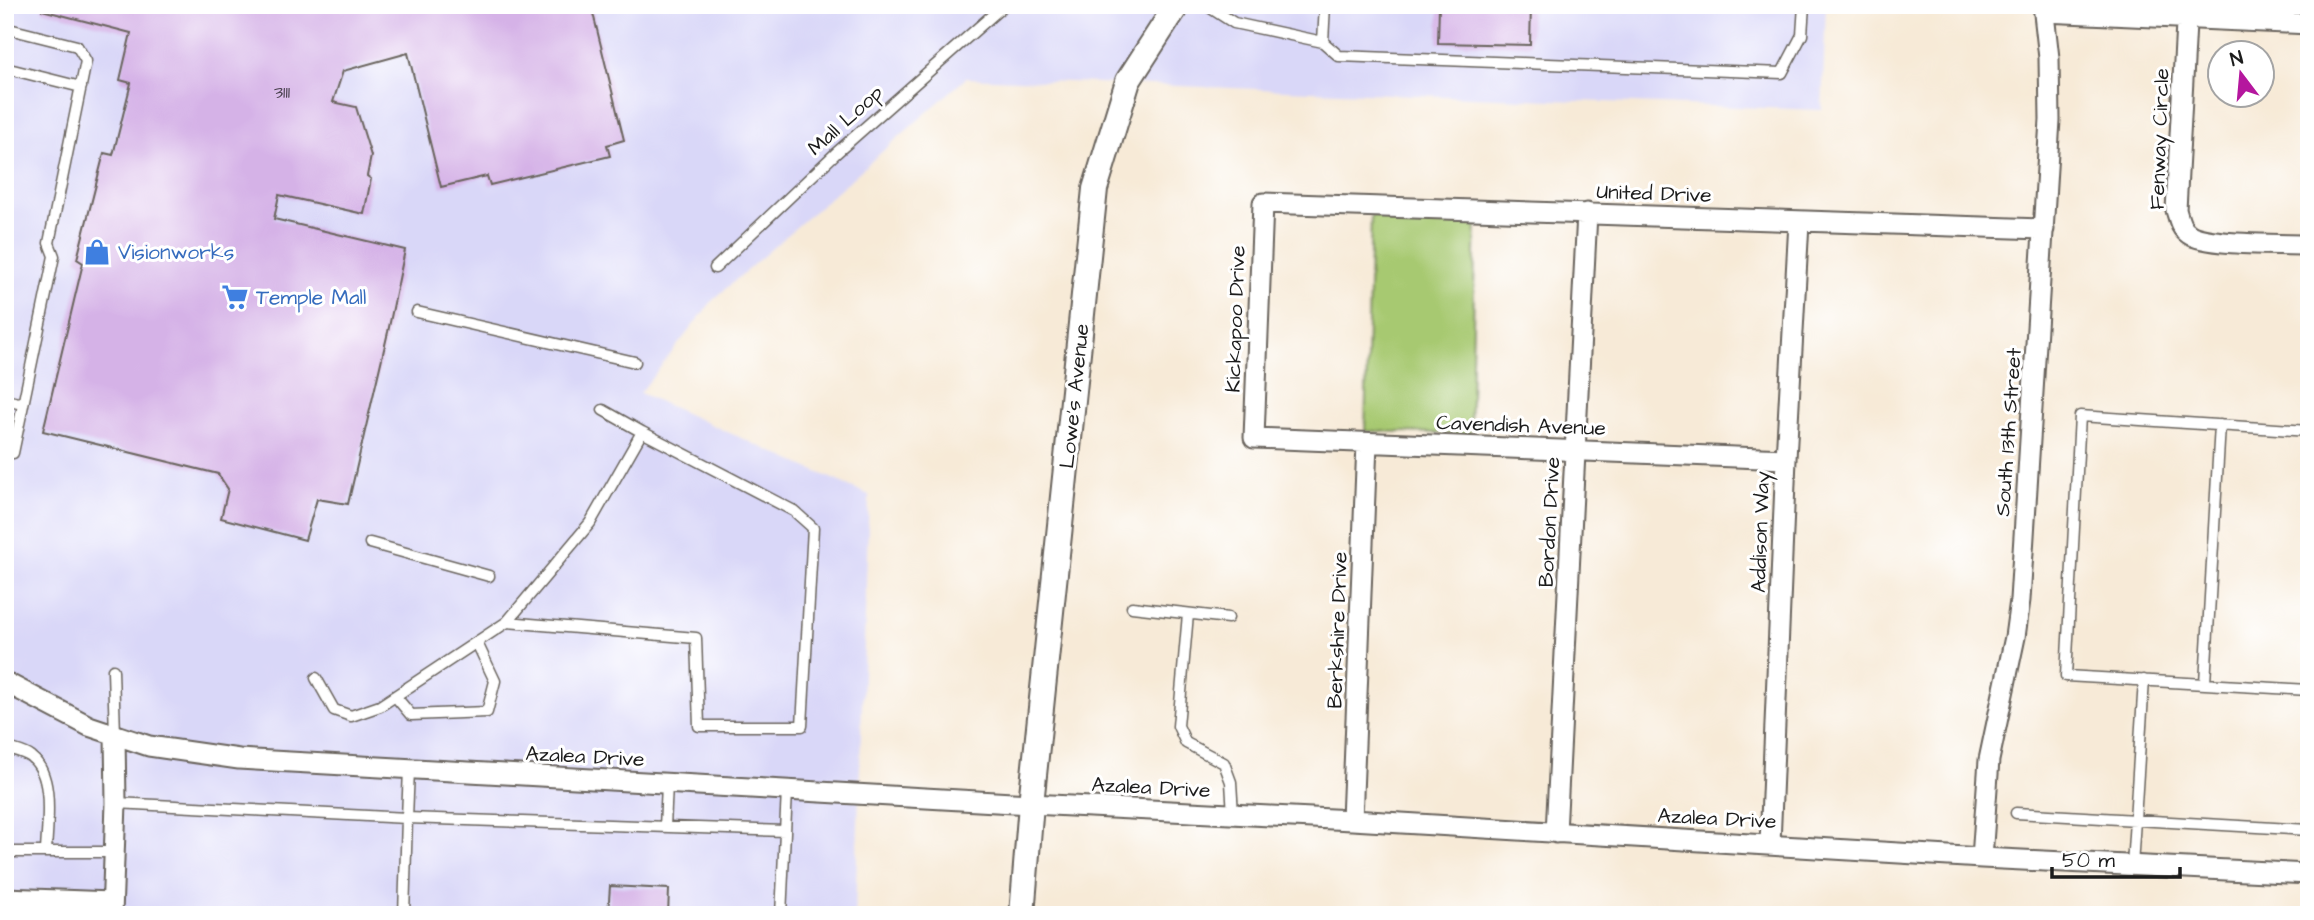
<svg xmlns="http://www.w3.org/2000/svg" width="2314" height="920" font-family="'Architects Daughter',sans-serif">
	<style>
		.built { fill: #d9d7f8 }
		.green { fill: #a7c971; stroke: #627246; stroke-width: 2 }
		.building { fill: #d5b2e7 }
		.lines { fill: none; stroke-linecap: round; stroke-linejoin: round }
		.service-casing { stroke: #69645d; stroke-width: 13 }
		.minor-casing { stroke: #69645d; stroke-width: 23 }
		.tertiary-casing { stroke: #69645d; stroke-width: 28 }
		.service { stroke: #fff; stroke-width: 10 }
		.minor { stroke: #fff; stroke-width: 19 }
		.tertiary { stroke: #fff; stroke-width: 24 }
		.labels { text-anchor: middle; stroke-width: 6; stroke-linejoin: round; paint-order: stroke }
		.number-label { font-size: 18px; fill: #4a424f }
		.street-label { font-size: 21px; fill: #1c1c1c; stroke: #fff }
		.shop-label { font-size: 21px; fill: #366cbe; stroke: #fff; text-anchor: start }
	</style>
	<rect width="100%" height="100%" fill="#fff"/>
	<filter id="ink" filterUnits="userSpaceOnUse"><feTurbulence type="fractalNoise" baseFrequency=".0143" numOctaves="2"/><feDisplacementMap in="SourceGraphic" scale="14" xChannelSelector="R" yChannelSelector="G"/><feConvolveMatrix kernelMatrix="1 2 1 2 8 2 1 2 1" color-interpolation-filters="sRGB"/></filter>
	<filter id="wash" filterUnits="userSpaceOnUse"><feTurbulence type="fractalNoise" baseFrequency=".00686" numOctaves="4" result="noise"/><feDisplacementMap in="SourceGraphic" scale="28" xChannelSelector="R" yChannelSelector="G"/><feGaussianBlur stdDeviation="1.57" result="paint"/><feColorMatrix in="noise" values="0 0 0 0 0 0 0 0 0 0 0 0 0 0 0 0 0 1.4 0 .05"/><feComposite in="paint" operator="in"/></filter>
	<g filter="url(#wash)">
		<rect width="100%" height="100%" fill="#f7ead7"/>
		<path class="built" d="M5 5H1826L1822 110 966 78 713 300 640 393 869 495 855 915H5Z"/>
		<path class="green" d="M1371 215 1476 218 1470 434 1365 431Z"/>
		<g id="blocks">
			<path class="building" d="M43 5H591L624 140 607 145 610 156 490 185 487 176 441 187 408 53 343 71 333 102 356 107 371 156 367 176 371 179 364 214 279 195 274 219 405 250 388 332 348 504 317 499 305 540 221 518 228 489 218 474 43 431 83 263 77 259 104 153 113 155 131 83 120 80 131 33 42 10Z
				M1439 5H1531L1530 45 1438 43Z
				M610 886 669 889 668 915H608Z"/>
		</g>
	</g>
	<g filter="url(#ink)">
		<use href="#blocks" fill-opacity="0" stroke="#69645d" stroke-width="2"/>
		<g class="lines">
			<g class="service-casing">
				<path id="service" d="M1206 5 1234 23 1323 42
					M1325 5 1323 42 1339 56 1782 73 1802 35 1804 5
					M5 28 77 46 86 61 49 243 54 256 13 453
					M13 70 81 87
					M715 268 835 154 1004 5
					M417 312 635 362
					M5 400 23 404
					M2309 431 2080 416 2066 676 2309 690
					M370 543 489 576
					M1132 607 1228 618
					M1188 614 1178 726 1186 743 1224 763 1231 782 1233 814
					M507 622 696 638 699 726H802L813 528 794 511 642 432
					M113 670 115 735
					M316 678 334 710 351 716 380 706 507 622 590 523 642 432 603 410
					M2205 683 2220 425
					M395 696 411 715 487 712 495 681 477 643
					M5 747C13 750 25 752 31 757 55 775 47 824 46 852
					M116 803 407 818 409 769
					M2016 813 2309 830
					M665 827 667 784
					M5 852H114
					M2132 866 2144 680
					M404 915 407 818 785 831
					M781 915 787 791"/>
			</g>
			<g class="minor-casing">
				<path id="minor" d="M2187 5 2176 210C2179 219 2180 228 2189 234 2206 246 2284 244 2309 245
					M2044 12 2309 24
					M1786 459 1254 438 1263 203 2044 229
					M5 682 89 726 149 746 239 759 1031 804 1352 820 1982 858 2309 874
					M1352 820 1367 443
					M1556 833 1587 213
					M1770 844 1786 459 1799 222
					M1982 858 1989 760 2015 637 2020 600 2050 120 2049 58 2043 5
					M5 898 112 902
					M112 915 116 803 115 735"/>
			</g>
			<g class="tertiary-casing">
				<path id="tertiary" d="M1022 915 1031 804 1095 189 1128 81 1177 5"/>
			</g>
			<use href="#service" class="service"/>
			<use href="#minor" class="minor"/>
			<use href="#tertiary" class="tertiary"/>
		</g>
	</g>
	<defs>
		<g id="shop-bare" transform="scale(2.1)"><path d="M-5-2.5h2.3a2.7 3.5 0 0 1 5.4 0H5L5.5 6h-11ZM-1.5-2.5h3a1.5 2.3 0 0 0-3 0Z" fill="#3f7fe0" stroke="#fff" stroke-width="2.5" paint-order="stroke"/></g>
		<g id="supermarket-bare" transform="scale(2.1)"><path d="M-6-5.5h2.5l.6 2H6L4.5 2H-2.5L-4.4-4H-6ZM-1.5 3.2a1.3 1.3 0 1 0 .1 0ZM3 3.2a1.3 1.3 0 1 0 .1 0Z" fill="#3f7fe0" stroke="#fff" stroke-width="2.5" paint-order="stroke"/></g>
	</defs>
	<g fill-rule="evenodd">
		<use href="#shop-bare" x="97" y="252"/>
		<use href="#supermarket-bare" x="235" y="297"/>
	</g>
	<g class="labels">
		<g class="number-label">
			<text x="282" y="98">3111</text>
		</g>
		<g class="street-label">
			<text transform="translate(845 120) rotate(-42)" y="7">Mall Loop</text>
			<text transform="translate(2159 139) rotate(-88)" y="7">Fenway Circle</text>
			<text transform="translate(1654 193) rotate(2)" y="7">United Drive</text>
			<text transform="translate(1235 319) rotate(-88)" y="7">Kickapoo Drive</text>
			<text transform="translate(1074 396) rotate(-84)" y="7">Lowe's Avenue</text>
			<text transform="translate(1521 425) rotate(2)" y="7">Cavendish Avenue</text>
			<text transform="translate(2008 432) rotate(-86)" y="7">South 13th Street</text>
			<text transform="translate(1549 522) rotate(-87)" y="7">Bordon Drive</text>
			<text transform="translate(1760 532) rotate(-88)" y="7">Addison Way</text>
			<text transform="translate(1337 630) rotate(-88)" y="7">Berkshire Drive</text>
			<text transform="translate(585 756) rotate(3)" y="7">Azalea Drive</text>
			<text transform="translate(1151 787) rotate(3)" y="7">Azalea Drive</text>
			<text transform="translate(1717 818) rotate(3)" y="7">Azalea Drive</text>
		</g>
		<g class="shop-label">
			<text x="118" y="259">Visionworks</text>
			<text x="256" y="304">Temple Mall</text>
		</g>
	</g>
	<rect width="2314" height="920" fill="none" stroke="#fff" stroke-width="28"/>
	<g transform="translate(2241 74) rotate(344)"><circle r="33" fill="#ffffff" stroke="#a4a4a4" stroke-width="2"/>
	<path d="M0-5L12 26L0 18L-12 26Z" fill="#b5179e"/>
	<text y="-10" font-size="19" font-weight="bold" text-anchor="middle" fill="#1c1c1c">N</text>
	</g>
	<path d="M2052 867v10h128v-10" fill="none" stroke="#1c1c1c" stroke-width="3.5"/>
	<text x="2062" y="867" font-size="21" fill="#1c1c1c" stroke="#ffffff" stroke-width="5" paint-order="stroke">50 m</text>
</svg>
